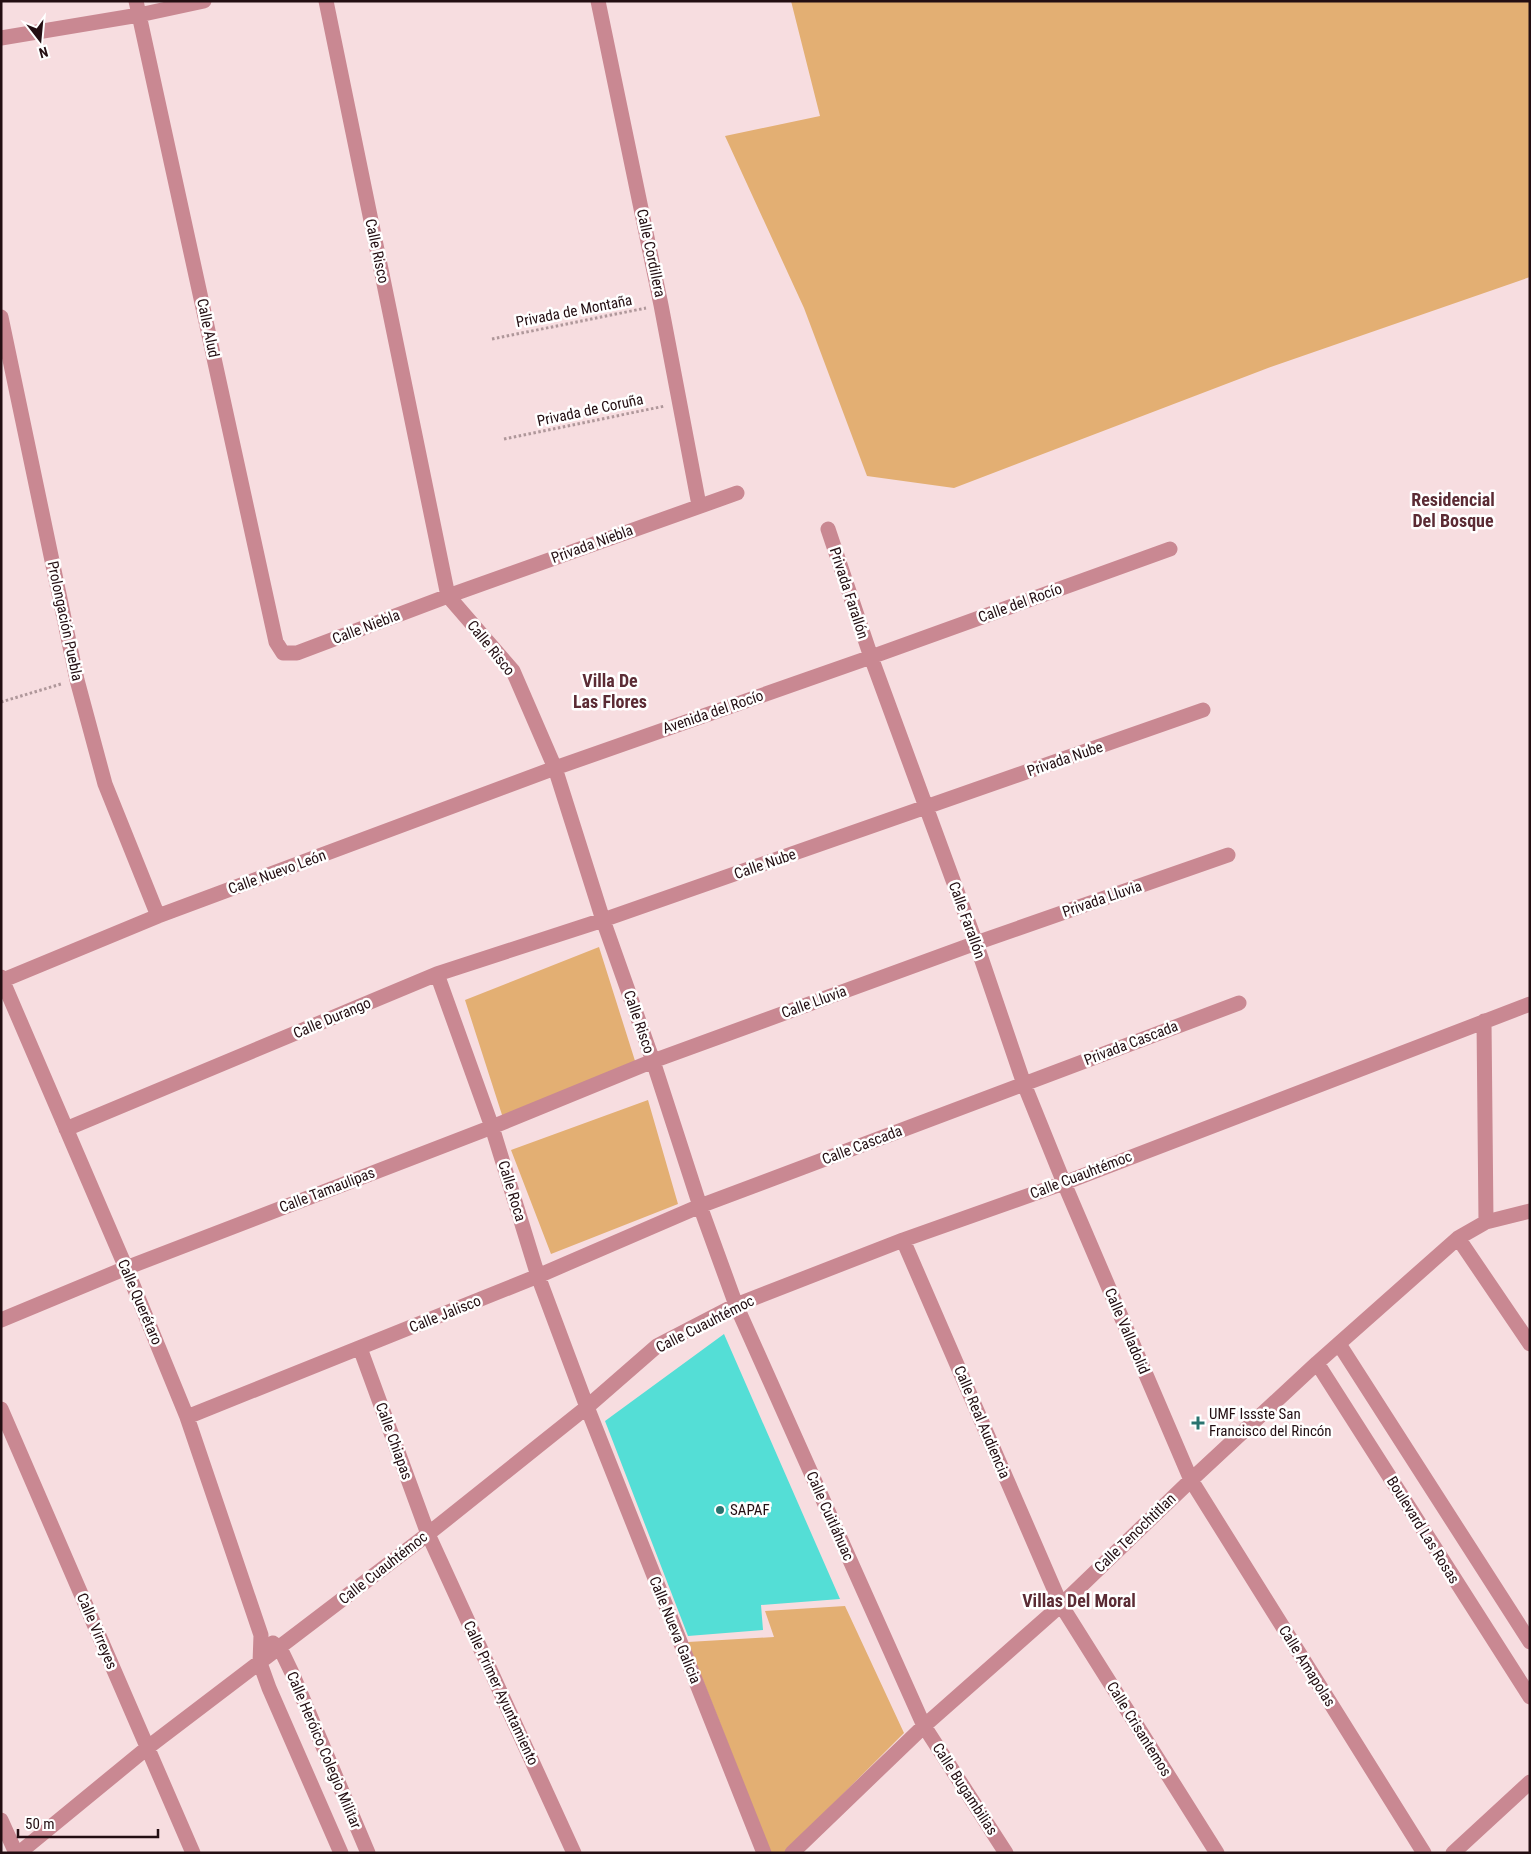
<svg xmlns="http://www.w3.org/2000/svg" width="1531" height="1854" font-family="'Roboto Condensed',sans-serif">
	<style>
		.green { fill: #e3af73 }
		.building { fill: #54ded6 }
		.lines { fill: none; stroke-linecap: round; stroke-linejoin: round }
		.path { stroke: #af979a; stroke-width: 3; stroke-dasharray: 2.5 2.5; stroke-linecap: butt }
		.street { stroke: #c98892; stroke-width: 15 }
		.poi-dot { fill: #2a736f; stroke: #fff; stroke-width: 2 }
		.labels { text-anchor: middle; stroke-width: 5; stroke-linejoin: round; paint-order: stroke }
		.street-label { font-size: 15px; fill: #230e12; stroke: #fff }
		.poi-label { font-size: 15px; fill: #230e12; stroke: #fff; text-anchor: start }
		.quarter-label { font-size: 18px; font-weight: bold; fill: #5b2b34; stroke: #fff }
	</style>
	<rect width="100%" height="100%" fill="#f7dde0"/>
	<path class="green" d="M791 1H1530V277L1268 368 954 488 867 476 804 308 725 136 820 116Z
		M599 947 636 1064 503 1118 465 1000Z
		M648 1100 678 1204 551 1254 511 1150Z
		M845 1606 904 1733 784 1853H771L688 1642 774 1637 765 1611Z"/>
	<path class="building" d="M724 1334 840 1599 761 1605 763 1630 688 1636 605 1421Z"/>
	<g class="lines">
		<path class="path" d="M492 339 646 308
			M504 439 665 406
			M1 702 61 684"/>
		<path class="street" d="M136 1 276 642 283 653H297L448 596 737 493
			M326 1 448 596 513 671 555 768 603 920 653 1061 700 1206 736 1305 924 1726 1006 1853
			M598 1 661 305 699 505
			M1 38 139 15 204 1
			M1 317 77 680 105 784 158 916
			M828 529 871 657 976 943 1024 1084 1064 1183 1191 1480 1424 1853
			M437 974 492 1127 538 1276 587 1407 764 1853
			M1 977 126 1268 187 1417 261 1635 260 1663 269 1688 341 1853
			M1 981 158 916 555 768 871 657 1170 549
			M1484 1021 1486 1222
			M66 1129 437 974 603 920 1203 710
			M1458 1238 1530 1344
			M903 1240 1061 1605 1217 1853
			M1 1320 126 1268 492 1127 653 1061 976 943 1228 855
			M1339 1344 1530 1642
			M360 1348 428 1534 574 1853
			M1317 1363 1530 1697
			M1 1409 193 1853
			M187 1417 538 1276 700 1206 1239 1003
			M273 1643 280 1648 292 1673 368 1853
			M1 1820 16 1853
			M19 1853 147 1748 428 1534 587 1407 657 1346 736 1305 903 1240 1064 1183 1530 1004
			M792 1853 924 1726 1061 1605 1191 1480 1317 1363 1458 1238 1486 1222 1530 1211
			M1453 1853 1530 1782"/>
	</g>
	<g class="poi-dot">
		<path d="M1195.5 1415.5h5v5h5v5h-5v5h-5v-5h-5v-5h5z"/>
		<circle cx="720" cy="1510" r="5"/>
	</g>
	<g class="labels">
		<g class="street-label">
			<text transform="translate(377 251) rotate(78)" y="5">Calle Risco</text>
			<text transform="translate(651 253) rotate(78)" y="5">Calle Cordillera</text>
			<text transform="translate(574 311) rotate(-11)" y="5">Privada de Montaña</text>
			<text transform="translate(208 328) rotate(78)" y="5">Calle Alud</text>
			<text transform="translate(590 410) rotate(-12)" y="5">Privada de Coruña</text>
			<text transform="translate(592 544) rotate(-20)" y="5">Privada Niebla</text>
			<text transform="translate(849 593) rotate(72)" y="5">Privada Farallón</text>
			<text transform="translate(1020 603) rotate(-20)" y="5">Calle del Rocío</text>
			<text transform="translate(65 621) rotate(78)" y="5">Prolongación Puebla</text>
			<text transform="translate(366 627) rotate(-21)" y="5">Calle Niebla</text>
			<text transform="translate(491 648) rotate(51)" y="5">Calle Risco</text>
			<text transform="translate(713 712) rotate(-19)" y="5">Avenida del Rocío</text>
			<text transform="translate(1065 759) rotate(-19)" y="5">Privada Nube</text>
			<text transform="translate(765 864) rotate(-19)" y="5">Calle Nube</text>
			<text transform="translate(277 872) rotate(-20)" y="5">Calle Nuevo León</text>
			<text transform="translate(1102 899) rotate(-19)" y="5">Privada Lluvia</text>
			<text transform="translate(967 920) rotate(70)" y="5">Calle Farallón</text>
			<text transform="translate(814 1002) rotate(-20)" y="5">Calle Lluvia</text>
			<text transform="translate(332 1018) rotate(-23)" y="5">Calle Durango</text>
			<text transform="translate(639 1022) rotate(71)" y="5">Calle Risco</text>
			<text transform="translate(1131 1043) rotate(-21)" y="5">Privada Cascada</text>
			<text transform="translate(862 1145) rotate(-21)" y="5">Calle Cascada</text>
			<text transform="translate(1081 1175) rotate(-21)" y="5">Calle Cuauhtémoc</text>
			<text transform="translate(327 1190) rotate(-21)" y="5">Calle Tamaulipas</text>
			<text transform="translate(512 1191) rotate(73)" y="5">Calle Roca</text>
			<text transform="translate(140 1302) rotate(67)" y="5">Calle Querétaro</text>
			<text transform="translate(445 1314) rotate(-22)" y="5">Calle Jalisco</text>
			<text transform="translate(705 1324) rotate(-27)" y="5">Calle Cuauhtémoc</text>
			<text transform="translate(1127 1331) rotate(67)" y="5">Calle Valladolid</text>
			<text transform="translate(982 1422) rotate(67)" y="5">Calle Real Audiencia</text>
			<text transform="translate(394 1441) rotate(70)" y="5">Calle Chiapas</text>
			<text transform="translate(830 1516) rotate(66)" y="5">Calle Cuitláhuac</text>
			<text transform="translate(1423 1530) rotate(58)" y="5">Boulevard Las Rosas</text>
			<text transform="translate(1135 1533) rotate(-44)" y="5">Calle Tenochtitlan</text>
			<text transform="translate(383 1568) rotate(-38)" y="5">Calle Cuauhtémoc</text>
			<text transform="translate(675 1630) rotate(68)" y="5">Calle Nueva Galicia</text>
			<text transform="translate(97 1631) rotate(67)" y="5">Calle Virreyes</text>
			<text transform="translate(1307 1666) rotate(58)" y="5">Calle Amapolas</text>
			<text transform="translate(501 1693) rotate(65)" y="5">Calle Primer Ayuntamiento</text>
			<text transform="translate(1139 1729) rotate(58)" y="5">Calle Crisantemos</text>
			<text transform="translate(324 1750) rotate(67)" y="5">Calle Heróico Colegio Militar</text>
			<text transform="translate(965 1789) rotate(57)" y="5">Calle Bugambilias</text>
		</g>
		<g class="poi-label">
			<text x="1209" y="1419">UMF Issste San<tspan x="1209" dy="17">Francisco del Rincón</tspan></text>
			<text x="730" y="1515">SAPAF</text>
		</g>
		<g class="quarter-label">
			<text x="1453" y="506">Residencial<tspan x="1453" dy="21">Del Bosque</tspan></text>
			<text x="610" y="687">Villa De<tspan x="610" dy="21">Las Flores</tspan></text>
			<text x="1079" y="1607">Villas Del Moral</text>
		</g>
	</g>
	<rect width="1531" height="1854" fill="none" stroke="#230e12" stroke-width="5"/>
	<g transform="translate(40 40) rotate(164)" stroke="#ffffff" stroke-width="4" paint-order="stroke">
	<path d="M0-4L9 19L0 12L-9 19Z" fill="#230e12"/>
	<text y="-8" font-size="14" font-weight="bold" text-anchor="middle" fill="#230e12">N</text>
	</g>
	<path d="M18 1829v8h140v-8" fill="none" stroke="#230e12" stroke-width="2.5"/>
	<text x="25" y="1829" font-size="15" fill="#230e12" stroke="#ffffff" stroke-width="4" paint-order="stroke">50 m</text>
</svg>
